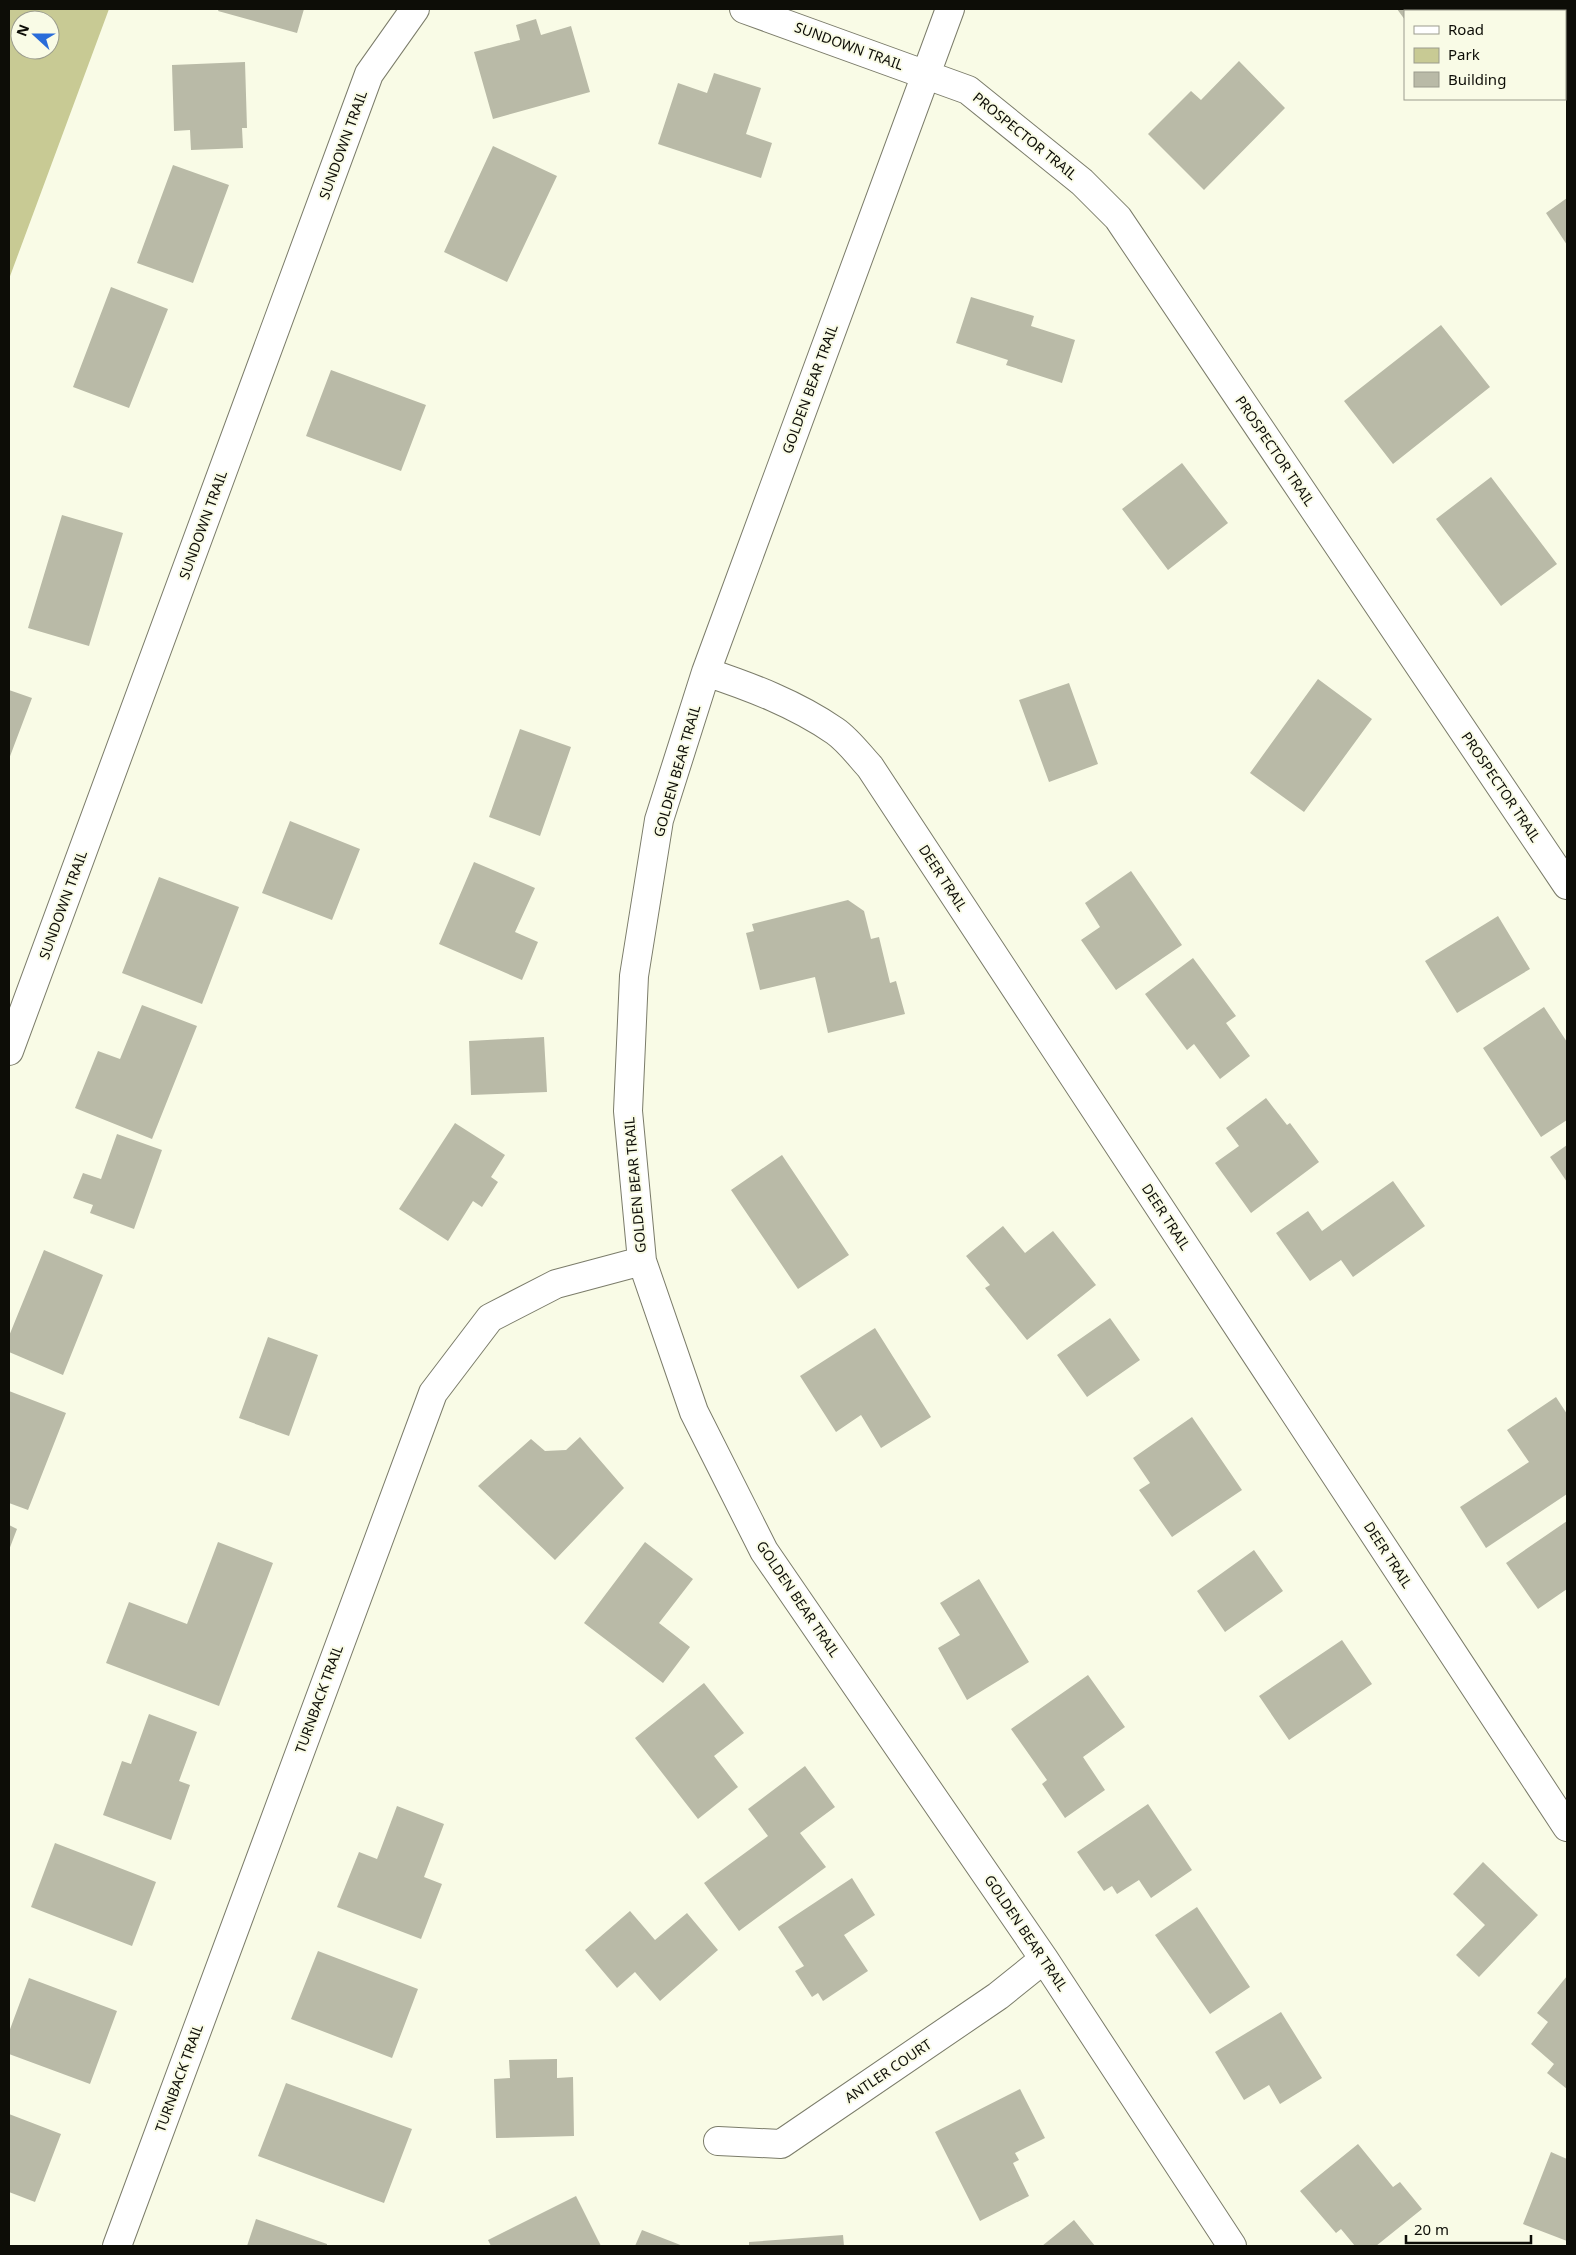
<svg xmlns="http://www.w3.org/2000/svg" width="1576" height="2255" font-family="'Noto Sans',sans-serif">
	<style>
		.green { fill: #c8ca94; fill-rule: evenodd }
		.building { fill: #b9baa7 }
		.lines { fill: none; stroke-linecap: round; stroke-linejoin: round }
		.street-casing { stroke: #7b7c6a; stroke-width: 30 }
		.street { stroke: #fff; stroke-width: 28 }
		.labels { text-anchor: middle; stroke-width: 4; stroke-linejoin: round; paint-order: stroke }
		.street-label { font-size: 14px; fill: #0d0d07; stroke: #f9fbe6 }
	</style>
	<rect width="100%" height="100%" fill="#f9fbe6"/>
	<path class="green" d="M9 9H109L9 279ZM20 20H50V50H20Z"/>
	<path class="building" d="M219 9H304L297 33 218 11Z
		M1397 9H1499L1496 11H1405V20Z
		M536 19 541 35 571 26 590 92 493 119 474 52 520 40 516 25Z
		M1239 61 1285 108 1204 190 1148 134 1191 91 1201 100Z
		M245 62 247 128H242L243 148 191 150 190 130 174 131 172 65Z
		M714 73 761 88 746 134 772 143 761 178 658 144 678 83 707 93Z
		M493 146 557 176 507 282 444 252Z
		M173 165 229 185 193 283 137 263Z
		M1567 198V245L1546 213Z
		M111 287 168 309 129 408 73 387Z
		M971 297 1034 316 1031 326 1075 340 1062 383 1006 365 1008 360 956 343Z
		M1441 325 1490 387 1393 464 1344 401Z
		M331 370 426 405 401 471 306 436Z
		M1182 463 1228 523 1168 570 1122 509Z
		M1491 477 1557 564 1501 606 1436 519Z
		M62 515 123 533 89 646 28 628Z
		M1318 679 1372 719 1304 812 1250 773Z
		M1069 683 1098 764 1049 782 1019 700Z
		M9 690 32 698 9 759Z
		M520 729 571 747 540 836 489 817Z
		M290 821 360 849 332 920 262 893Z
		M474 862 535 888 515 932 538 942 522 980 439 944Z
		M1131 871 1182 945 1116 990 1081 940 1100 927 1085 903Z
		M159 877 239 907 202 1004 122 973Z
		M848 900 864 911 871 939 879 937 890 983 896 981 905 1014 828 1033 815 977 760 990 746 933 754 931 752 924Z
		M1498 916 1530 969 1457 1013 1425 961Z
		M1193 958 1236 1016 1226 1023 1250 1056 1220 1079 1194 1044 1187 1050 1145 994Z
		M142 1005 197 1026 152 1139 75 1108 98 1051 120 1059Z
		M1544 1007 1567 1042V1120L1541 1137 1483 1048Z
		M544 1037 547 1092 471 1095 469 1041Z
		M1266 1098 1287 1125 1290 1123 1319 1162 1251 1213 1215 1163 1239 1146 1226 1128Z
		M455 1123 505 1155 491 1177 498 1182 482 1207 473 1201 448 1241 399 1209Z
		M117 1134 162 1150 134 1229 90 1213 93 1205 73 1198 83 1173 101 1179Z
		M1567 1145V1182L1550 1157Z
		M782 1155 849 1255 798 1289 731 1190Z
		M1393 1181 1425 1226 1353 1277 1341 1260 1310 1281 1276 1233 1308 1211 1322 1231Z
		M1003 1226 1025 1253 1053 1231 1096 1285 1027 1340 985 1288 990 1285 966 1256Z
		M44 1250 103 1275 63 1375 9 1352V1336Z
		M1110 1318 1140 1360 1087 1397 1057 1355Z
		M875 1328 931 1417 881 1448 861 1415 836 1432 800 1376Z
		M268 1337 318 1355 289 1436 239 1418Z
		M9 1391 66 1413 28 1510 9 1503Z
		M1556 1397 1567 1414V1494L1486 1548 1460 1507 1529 1462 1507 1430Z
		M1192 1417 1242 1490 1172 1537 1139 1490 1150 1483 1133 1458Z
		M580 1437 624 1488 555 1560 478 1486 531 1439 545 1451 566 1450Z
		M1567 1521V1589L1538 1609 1506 1563Z
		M9 1525 17 1529 9 1550Z
		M218 1542 273 1563 219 1706 106 1663 129 1602 187 1624Z
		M645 1542 693 1579 659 1623 690 1647 663 1683 584 1623Z
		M1254 1550 1283 1591 1225 1632 1197 1591Z
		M979 1579 1029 1662 967 1700 938 1648 960 1635 940 1603Z
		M1342 1640 1372 1684 1289 1740 1259 1696Z
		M1088 1675 1125 1727 1083 1757 1105 1790 1065 1818 1042 1784 1047 1780 1011 1729Z
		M704 1683 744 1733 714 1756 738 1787 698 1819 635 1738Z
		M149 1714 197 1732 179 1781 190 1785 171 1840 103 1815 122 1761 131 1764Z
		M805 1766 835 1807 800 1833 826 1867 739 1931 704 1883 768 1836 748 1809Z
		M1148 1804 1192 1870 1151 1898 1139 1880 1117 1894 1112 1886 1104 1891 1077 1852Z
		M397 1806 444 1824 424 1877 442 1884 421 1939 337 1907 359 1852 377 1859Z
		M55 1843 156 1882 132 1946 31 1907Z
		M1483 1862 1538 1915 1479 1977 1456 1955 1485 1925 1453 1894Z
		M852 1878 875 1915 844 1935 868 1971 823 2001 818 1993 812 1997 795 1971 804 1966 778 1927Z
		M1197 1907 1250 1987 1210 2014 1155 1935Z
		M630 1911 655 1940 687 1913 718 1950 660 2001 635 1972 617 1988 585 1950Z
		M318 1951 418 1989 392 2058 291 2019Z
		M1567 1976V2089L1547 2073 1554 2064 1531 2044 1548 2022 1537 2013Z
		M29 1978 117 2011 90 2084 9 2054V2032Z
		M1281 2012 1322 2078 1280 2104 1269 2085 1244 2100 1215 2052Z
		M557 2059V2078L573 2077 574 2136 496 2138 494 2079 510 2078 509 2060Z
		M286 2083 412 2129 384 2203 258 2156Z
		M1020 2089 1045 2138 1015 2153 1019 2160 1013 2163 1029 2196 980 2221 935 2132Z
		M9 2114 61 2134 35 2202 9 2192Z
		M1358 2144 1393 2187 1400 2182 1422 2209 1376 2246H1355L1341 2229 1336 2233 1300 2191Z
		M1551 2152 1567 2159V2241L1523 2224Z
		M576 2196 601 2246H491L488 2240Z
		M256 2219 327 2244V2246H247Z
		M1074 2220 1095 2246H1042Z
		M642 2230 683 2246H635Z
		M843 2235 844 2246H749V2242Z"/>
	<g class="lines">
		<g class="street-casing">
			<path id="street" d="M744 9 968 90 1082 182 1118 218 1567 885
				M950 9 706 672 659 820 634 976 628 1111 642 1261 694 1412 764 1551 1044 1959 1232 2246
				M706 672C751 687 796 704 835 731 848 740 859 755 870 767L1567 1827
				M9 1051 369 74 415 9
				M718 2141 781 2144 998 1996 1044 1959
				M117 2246 433 1393 490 1318 556 1284 642 1261"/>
		</g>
		<use href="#street" class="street"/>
	</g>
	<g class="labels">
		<g class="street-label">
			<text transform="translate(849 46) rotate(20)" y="5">SUNDOWN TRAIL</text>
			<text transform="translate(1025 136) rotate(39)" y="5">PROSPECTOR TRAIL</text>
			<text transform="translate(343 145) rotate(-70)" y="5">SUNDOWN TRAIL</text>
			<text transform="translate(810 389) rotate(-70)" y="5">GOLDEN BEAR TRAIL</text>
			<text transform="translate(1275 451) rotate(56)" y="5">PROSPECTOR TRAIL</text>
			<text transform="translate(203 525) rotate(-70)" y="5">SUNDOWN TRAIL</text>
			<text transform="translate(677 771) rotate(-74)" y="5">GOLDEN BEAR TRAIL</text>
			<text transform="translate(1501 787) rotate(56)" y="5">PROSPECTOR TRAIL</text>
			<text transform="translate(943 878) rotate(57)" y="5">DEER TRAIL</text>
			<text transform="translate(63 905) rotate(-70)" y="5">SUNDOWN TRAIL</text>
			<text transform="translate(635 1185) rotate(-95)" y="5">GOLDEN BEAR TRAIL</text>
			<text transform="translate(1166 1217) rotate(57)" y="5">DEER TRAIL</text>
			<text transform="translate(1388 1555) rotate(57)" y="5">DEER TRAIL</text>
			<text transform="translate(798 1599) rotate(56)" y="5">GOLDEN BEAR TRAIL</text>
			<text transform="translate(319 1699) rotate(-70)" y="5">TURNBACK TRAIL</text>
			<text transform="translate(1026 1933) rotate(56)" y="5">GOLDEN BEAR TRAIL</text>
			<text transform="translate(888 2071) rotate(-34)" y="5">ANTLER COURT</text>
			<text transform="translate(179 2078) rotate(-70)" y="5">TURNBACK TRAIL</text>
		</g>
	</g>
	<rect width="1576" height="2255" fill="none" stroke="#0d0d07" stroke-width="20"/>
	<rect x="1404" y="10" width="162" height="90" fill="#f9fbe6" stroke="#9b9c8d"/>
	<rect x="1414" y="26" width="25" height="8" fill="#ffffff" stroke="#9b9c8d"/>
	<text x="1448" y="35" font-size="15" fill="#0d0d07">Road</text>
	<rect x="1414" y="48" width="25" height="15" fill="#c8ca94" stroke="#9b9c8d"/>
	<text x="1448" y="60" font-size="15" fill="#0d0d07">Park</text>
	<rect x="1414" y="72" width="25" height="15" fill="#b9baa7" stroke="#9b9c8d"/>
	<text x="1448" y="85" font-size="15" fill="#0d0d07">Building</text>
	<g transform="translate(35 35) rotate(291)"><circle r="24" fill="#f9fbe6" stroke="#9b9c8d"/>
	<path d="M0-4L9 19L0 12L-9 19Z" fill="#296cd9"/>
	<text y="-8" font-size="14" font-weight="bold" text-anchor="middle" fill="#0d0d07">N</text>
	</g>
	<path d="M1406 2235v8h125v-8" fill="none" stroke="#0d0d07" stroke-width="2.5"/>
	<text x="1414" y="2235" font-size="15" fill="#0d0d07" stroke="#f9fbe6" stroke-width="4" paint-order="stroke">20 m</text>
</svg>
